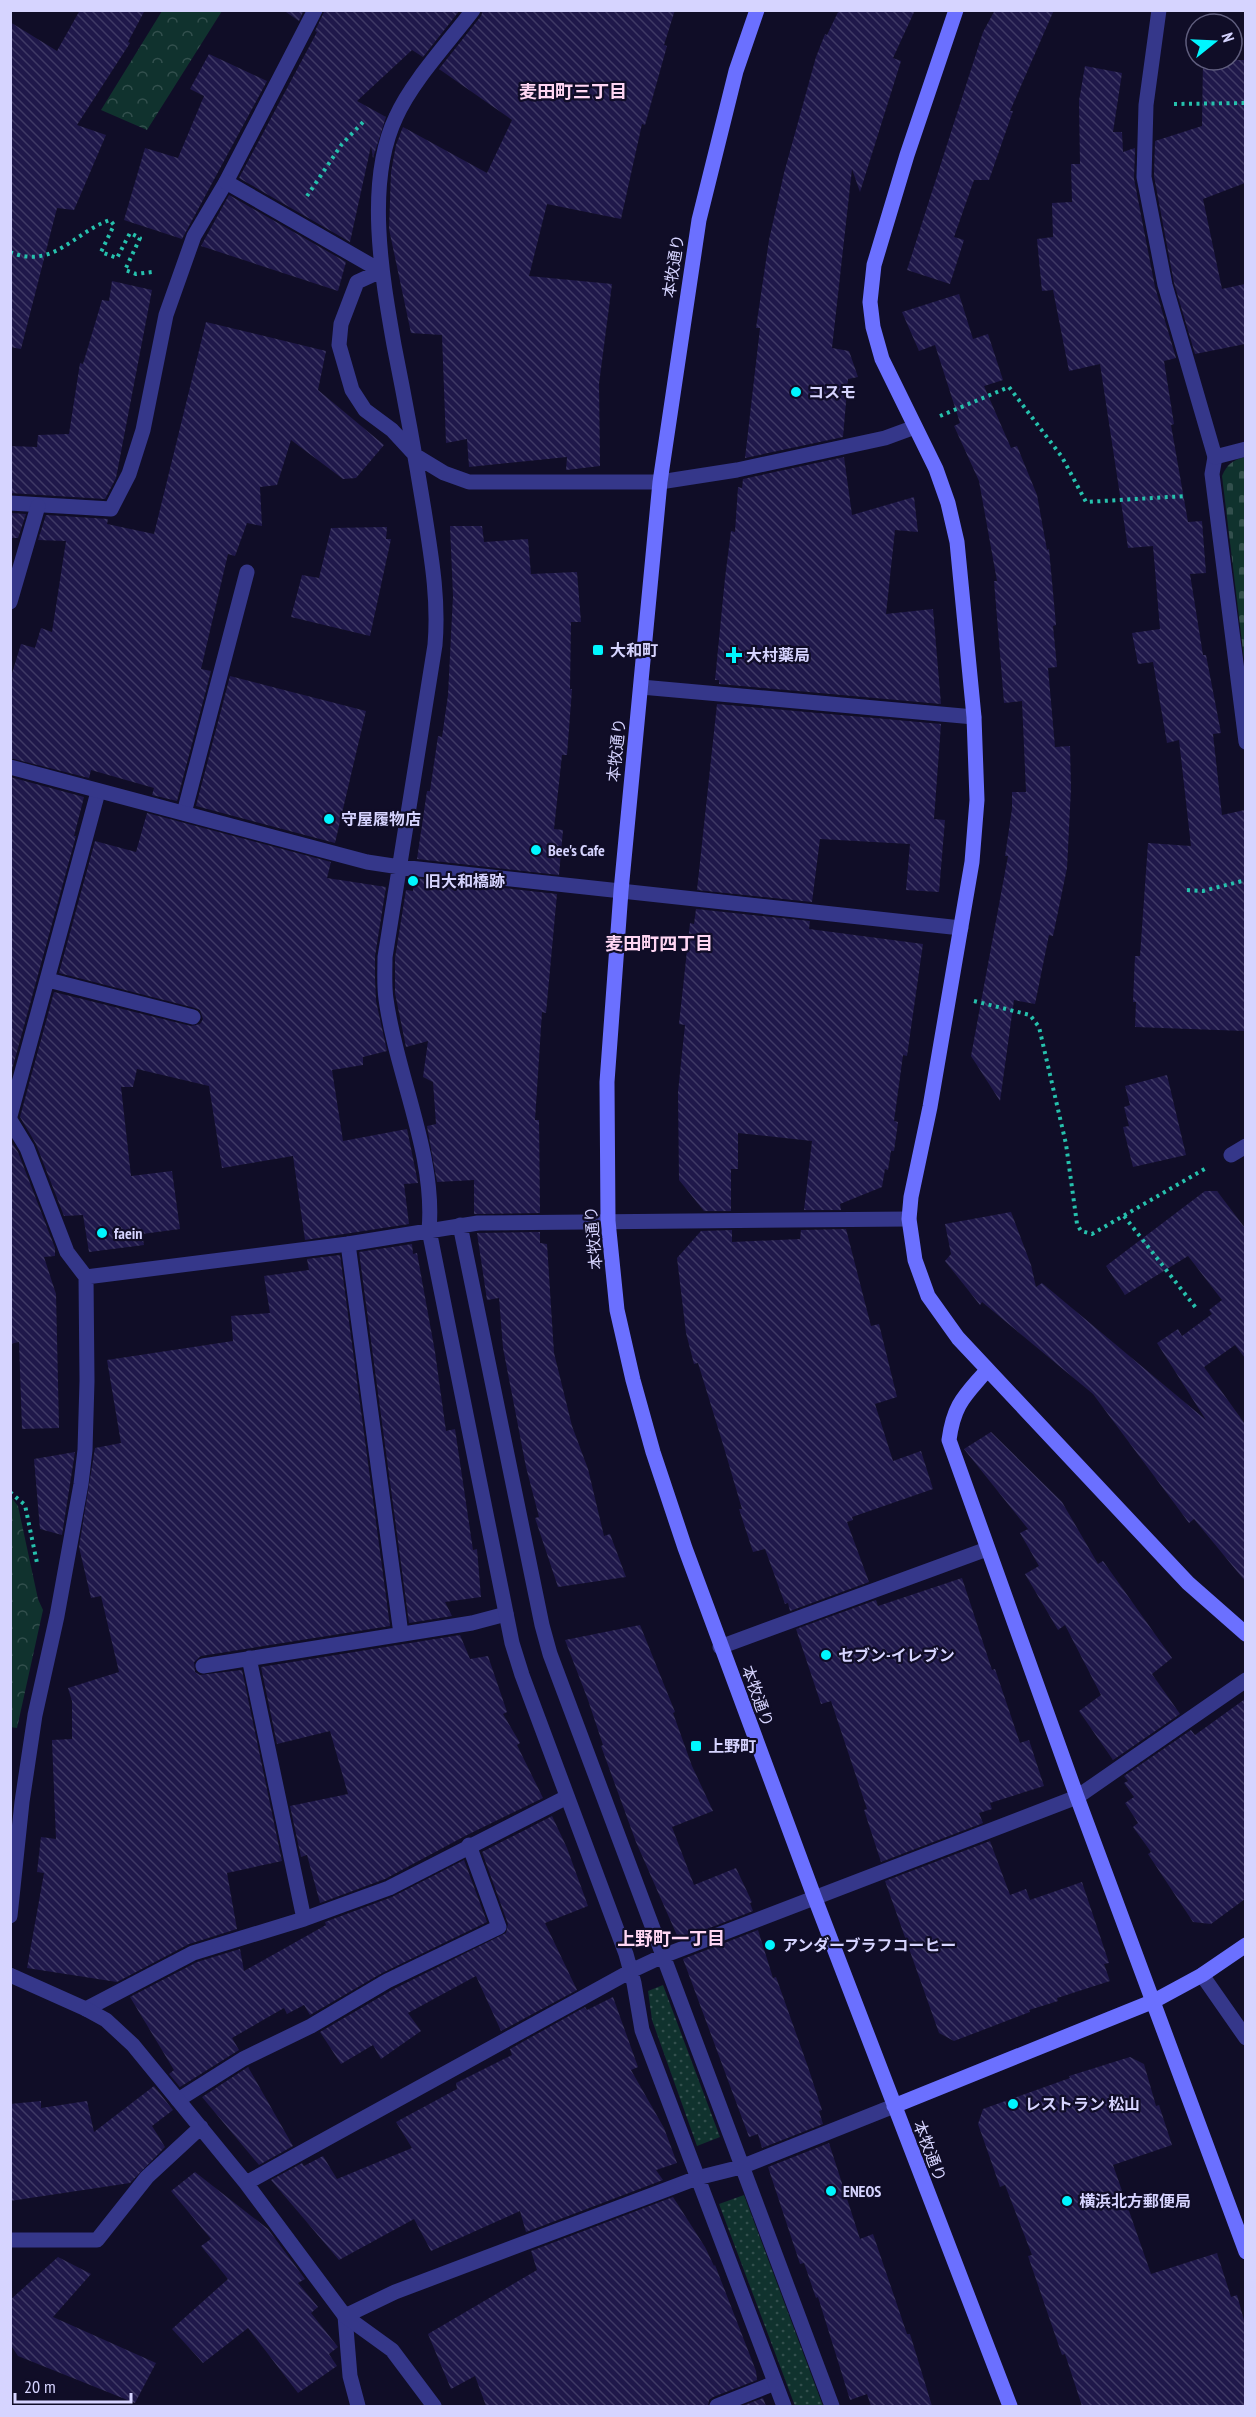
<svg xmlns="http://www.w3.org/2000/svg" width="1256" height="2417" font-family="'PT Sans Narrow','Noto Sans JP',sans-serif">
	<style>
		.forest { fill: url(#forest-crowns) }
		.cemetery { fill: url(#cemetery-stones) }
		.park { fill: url(#park-dots) }
		.building { fill: url(#building-back-hatch) }
		.lines { fill: none; stroke-linecap: round; stroke-linejoin: round }
		.path { stroke: #26c1ad; stroke-width: 4; stroke-dasharray: 3 4.5; stroke-linecap: butt }
		.lane { stroke: #35378a; stroke-width: 15 }
		.street { stroke: #35378a; stroke-width: 15 }
		.secondary { stroke: #6b70ff; stroke-width: 15 }
		.poi-dot { fill: #00f6ff; stroke: #100d27; stroke-width: 2 }
		.labels { text-anchor: middle; stroke-width: 4.5; stroke-linejoin: round; paint-order: stroke }
		.street-label { font-size: 16px; fill: #d6d4ff; stroke: #100d27 }
		.poi-label { font-size: 16px; font-weight: bold; fill: #d6d4ff; stroke: #100d27; text-anchor: start }
		.neighbourhood-label { font-size: 18px; font-weight: bold; fill: #ffd6f3; stroke: #100d27 }
	</style>
	<defs>
		<pattern id="forest-crowns" width="20" height="18" patternUnits="userSpaceOnUse" patternTransform="scale(1.5)"><rect width="20" height="18" fill="#10322e"/><path d="M2 6a3 3 0 1 1 6 0M12 15a3 3 0 1 1 6 0" fill="none" stroke="#324f4d"/></pattern>
		<pattern id="cemetery-stones" width="16" height="16" patternUnits="userSpaceOnUse" patternTransform="scale(1.5)"><rect width="16" height="16" fill="#10322e"/><path d="M2 7V4a2 2 0 0 1 4 0v3zM10 15v-3a2 2 0 0 1 4 0v3z" fill="#324f4d"/></pattern>
		<pattern id="park-dots" width="8" height="8" patternUnits="userSpaceOnUse" patternTransform="scale(1.5)"><rect width="8" height="8" fill="#10322e"/><path d="M2 2h.1M6 6h.1" fill="none" stroke="#324f4d" stroke-width="1.8" stroke-linecap="round"/></pattern>
		<pattern id="building-back-hatch" width="6" height="6" patternUnits="userSpaceOnUse" patternTransform="scale(1.5)"><rect width="6" height="6" fill="#1f184a"/><path d="M-1 5l2 2M0 0l6 6M5-1l2 2" fill="none" stroke="#3f3965"/></pattern>
	</defs>
	<rect width="100%" height="100%" fill="#100d27"/>
	<path class="forest" d="M162 11H222L147 130 101 110Z
		M11 1497 18 1506 38 1599 43 1610 17 1728 10 1727Z"/>
	<path class="cemetery" d="M1245 457H1246L1245 667 1222 476C1227 464 1233 460 1245 457Z"/>
	<path class="park" d="M663 1985 720 2137 697 2146 652 2020 648 1991Z
		M744 2195 823 2406H795L719 2204Z"/>
	<path class="building" d="M80 10H145L128 42 130 43 77 125 106 135 74 210 57 208 21 349 10 347V22L57 51Z
		M283 10H304L299 21Z
		M325 10H460L423 57 412 50 357 101 386 117 373 158 371 146 350 242 239 178 317 32 315 31Z
		M483 10H675L664 45 667 46 645 125 642 124 621 219 547 204 529 276 612 284 599 384 600 466 566 470 567 457 469 467 467 439 446 443 442 335 411 333 389 229 391 172 396 145 403 127 487 173 512 120 439 69 481 16Z
		M839 10H915L893 58 901 61 860 192 852 169 832 348 849 351 858 377 848 379 843 437 745 458 760 328H756L769 240 784 173 816 57 825 34 827 35Z
		M995 10H1054L1010 111H1013L989 180H974L954 237 964 240 950 284 907 270 983 32Z
		M209 54 267 81 182 239 124 220 145 148 178 158 204 96 190 89Z
		M1203 60H1245V183L1203 199 1222 289 1245 284V344L1195 354 1174 283 1154 176 1155 141 1202 126Z
		M1085 66 1122 73 1113 132H1122L1123 152 1135 148 1134 179 1155 287 1176 358 1164 361 1174 424 1171 425 1188 522 1202 521 1206 573 1190 574 1203 655H1206L1221 733 1213 734 1222 815 1245 810V1031L1135 1027 1136 1002H1133L1135 956H1140L1148 843 1191 846 1179 740 1167 743 1153 662 1138 664 1132 633 1160 629 1153 546 1128 548 1100 364 1069 371 1053 290 1042 291 1037 239 1053 237 1052 203 1072 202 1071 164H1080L1079 101Z
		M229 195 346 262 338 291 201 246Z
		M112 281 152 290 116 478 105 499 10 493V446L37 447 38 435 69 434 80 363 83 364 102 300 109 301Z
		M959 294 973 339 988 334 1003 380 984 386 1011 448 1017 446 1037 495 1047 550 1049 549 1056 625 1053 626 1057 667 1048 668 1055 747 1070 746 1071 788 1067 868 1053 936 1049 935 1035 1004 1014 1000 1000 1101 971 1056 1008 856H1005L1012 809V792H1026L1022 701 1004 703 994 581H997L979 481 954 426 960 423 935 345 919 351 902 312Z
		M206 322 326 351 318 390 384 445 356 478 343 479 291 440 277 485 260 487 262 526 247 523 235 556 228 554 201 669 211 671 177 801 152 795 154 788 91 770 89 778 10 758V680L21 644 35 648 41 628 52 632 66 541 38 540 46 515 108 519 107 524 154 534Z
		M844 457 852 515 914 497 918 532 895 530 886 614 933 609 941 704 719 684V680H715L725 578 731 531 735 532 738 487 742 488 743 479Z
		M10 513 26 514 18 538H10Z
		M450 526H482L484 542 528 539 531 574 577 572 581 622H571L570 689H572L567 755H562L554 829 563 830 559 875 417 859 427 791H430L438 736 442 737 448 695 453 596Z
		M387 527 386 539H391L370 636 291 617 302 575 319 578 331 528Z
		M230 676 366 711 335 843 196 806Z
		M717 704 941 724 934 819 945 820 939 892 906 890 910 844 820 839 812 902 697 890Z
		M10 777 84 797 74 836H76L10 1077Z
		M147 813 331 862 327 878 386 887 375 956V978L376 1001 387 1051 363 1057V1065L332 1070 343 1141 407 1129 418 1183 404 1184 409 1224 305 1240 293 1156 222 1168 209 1086 137 1069 133 1087H121L131 1176 172 1171 180 1229 142 1234 144 1245 89 1252 83 1215 64 1216 36 1144 20 1117 54 992 191 1026 200 1024 203 1019 200 1010 195 1008 59 973 95 841 136 852Z
		M415 878 557 894 546 1013 542 1012 535 1120H539L540 1213 474 1214V1180L437 1182 427 1126 436 1124 433 1082 423 1077 428 1041 406 1047 395 993V958L406 890 413 891Z
		M696 909 810 921 809 929 923 944 907 1056 903 1055 894 1121 898 1122 894 1151H891L888 1170 885 1169 882 1187 840 1204 841 1210H804L812 1141 738 1133V1169H731V1211H704L679 1180 678 1092 685 1025 679 1024 690 923 694 924Z
		M1167 1075 1186 1155 1133 1167 1123 1127 1129 1126 1124 1107 1130 1105 1125 1086Z
		M10 1140 18 1152 55 1248V1256L44 1257 56 1294 59 1428 22 1429 19 1342 10 1344Z
		M1205 1191H1217L1245 1228V1358L1235 1345 1204 1367 1245 1424V1581L1194 1519 1189 1523 1093 1394 982 1302 980 1305 945 1261 951 1254 945 1224 1011 1212 1031 1265 1036 1287 1042 1283 1206 1420 1157 1343 1178 1329 1182 1336 1212 1314 1209 1310 1222 1300 1188 1256 1125 1295 1106 1266Z
		M846 1229 871 1326 879 1324 897 1397 875 1404 893 1461 921 1451 933 1489 852 1517 853 1520 847 1522 869 1582 790 1611 788 1603 785 1604 765 1549 753 1552 739 1509H742L722 1441 698 1363 694 1364 686 1333 677 1258 701 1231 732 1230V1242L800 1239 801 1230Z
		M540 1232V1243L547 1244 554 1353 572 1426 588 1469 604 1536 610 1534 626 1577 558 1587 535 1518 539 1517 526 1467 503 1348 499 1298 487 1300 477 1233Z
		M412 1244 413 1254 417 1253 435 1352 446 1431 455 1429 473 1550 477 1549 481 1597 445 1602 452 1616 409 1623 359 1252Z
		M340 1255 390 1626 201 1656 194 1662 195 1672 200 1675 242 1670 282 1861 227 1873 237 1929 189 1944 117 1982 27 1968 44 1873 37 1872 41 1837 56 1839 52 1740 72 1739V1701L68 1688 119 1672 101 1596 91 1598 79 1547 95 1448 121 1443 107 1360 233 1341 231 1316 270 1313 264 1276 309 1270 307 1259Z
		M991 1432 1062 1502 1098 1564 1103 1561 1172 1658 1152 1674 1180 1714 1113 1760 1079 1711 1101 1695 1065 1625 1058 1630 1025 1574 1039 1566 1020 1533 1028 1529 964 1449Z
		M75 1452 62 1535 40 1529 34 1459Z
		M962 1578 992 1670 995 1669 1020 1743 1029 1740 1044 1786 990 1803 992 1809 979 1813 983 1823 881 1862 864 1810 867 1809 831 1701 821 1704 796 1629 876 1600 878 1606Z
		M640 1625 675 1712 673 1713 692 1766 713 1811 672 1827 694 1885 736 1868 752 1902 750 1903 753 1911 679 1940 636 1842 601 1746 603 1745 588 1700 565 1640Z
		M460 1635 470 1659 488 1656 507 1712 503 1714 520 1743 517 1745 543 1798 465 1836 385 1879 320 1903 307 1855 301 1857 290 1806 348 1794 330 1731 277 1744 261 1667Z
		M1245 1699V1899L1211 1924 1193 1922 1148 1854 1151 1852 1133 1827 1138 1823 1125 1803 1134 1797 1124 1783 1128 1781 1124 1776 1191 1730 1195 1735Z
		M552 1816 567 1848 588 1906 545 1923 577 1990 501 2031 476 1976 408 2013 421 2031 381 2059 373 2045 341 2064 320 2032 392 1990 506 1933 508 1924 482 1852Z
		M990 1841 1010 1895 1026 1889 1030 1900 1082 1882 1109 1963 1104 1964 1110 1981 1057 1998 1058 2001 1029 2010 1030 2012 954 2041 939 2033 885 1881Z
		M464 1860 487 1922 382 1973 310 2015 304 2005 287 2014 284 2008 232 2038 239 2050 180 2087 169 2074 174 2070 130 1997 197 1962 240 1949 244 1971 326 1925 325 1922 392 1897Z
		M758 1930 773 1978 776 1977 808 2067 822 2110 819 2111 823 2124 762 2148 758 2134 749 2137 683 1959Z
		M613 1997 638 2067 631 2070 664 2128 677 2163 656 2170 663 2180 526 2232 520 2211 431 2251 414 2219 339 2260 271 2180 302 2163 304 2166 323 2156 337 2179 412 2148 396 2122 457 2089 456 2083 512 2055 510 2049 585 2007 587 2010Z
		M1130 2057 1144 2064 1156 2106 1159 2105 1172 2145 1113 2165 1151 2274 1217 2253 1231 2297 1237 2295 1245 2324V2406H1082L1065 2354 1062 2355 1028 2256 1032 2255 1005 2185 1000 2187 991 2161 978 2124 983 2109 1070 2078 1069 2076Z
		M248 2067 293 2146 259 2165 202 2097Z
		M154 2086 173 2110 152 2126 165 2147 130 2183 10 2201V2104L41 2101V2108L87 2101 94 2132Z
		M829 2143 860 2239 873 2234 907 2334H910L932 2406H871L867 2394 850 2400 818 2297 816 2298 804 2263 800 2264 768 2167Z
		M195 2172 268 2229 305 2279 298 2283 318 2307 311 2313 338 2347 329 2354 337 2366 298 2393 248 2328 203 2363 172 2329 228 2279 201 2246 211 2239 171 2191Z
		M673 2197 705 2247 714 2266 715 2265 756 2371 757 2380 713 2397 709 2400 708 2406H486L475 2376 451 2389 428 2334 537 2270 531 2251Z
		M58 2257 91 2274 53 2317 156 2363 135 2403 18 2356 10 2344V2300Z
		M763 2398 766 2406H742Z"/>
	<g class="lines">
		<path class="path" d="M1174 104 1246 103
			M307 196 342 144 364 121
			M10 252C53 270 74 232 110 220L114 225 101 252 117 258 130 233 140 238 125 270 136 274 152 272
			M940 416 1009 387 1062 457 1086 502 1186 496
			M1187 890 1203 891 1246 880
			M974 1001 1030 1015 1039 1027 1066 1144 1077 1224 1081 1231 1092 1234 1208 1167
			M1124 1216 1196 1308
			M10 1492 25 1505 37 1563"/>
		<path class="lane" d="M1215 457 1212 474 1246 742
			M10 503 111 509 129 474 143 430 166 315 194 236 226 182 315 10
			M641 687 974 717
			M184 813 247 572
			M48 980 193 1017
			M10 1116 98 792
			M1231 1155 1246 1146
			M348 1244 401 1634
			M720 1647 987 1549
			M249 1658 304 1919
			M203 1666 472 1623 506 1614
			M86 2009 193 1953 304 1919 389 1888 567 1797
			M178 2100 243 2059 311 2026 387 1981 499 1927 469 1845
			M345 2316 350 2376 358 2406
			M717 2406 775 2383"/>
		<path class="street" d="M473 10C449 42 412 81 396 117 365 182 382 277 394 345 405 400 415 454 424 510 431 555 439 598 435 645L385 957C385 971 384 986 386 999 396 1074 436 1155 429 1230L512 1643 522 1675 626 1954 634 1983 642 2030 784 2406
			M1159 10 1146 105 1144 177 1165 285 1215 457 1246 449
			M226 182 381 271
			M381 271 357 282 341 324 339 345 352 390 365 410 392 430 416 456 444 473 469 482H660L737 470 885 438 915 427
			M10 602 38 506
			M10 767 367 862 400 867 961 928
			M10 1120 27 1148 67 1252 86 1277 87 1381 85 1450 81 1484 57 1616 35 1715 22 1802 10 1916
			M460 1225 542 1625 550 1654 832 2406
			M86 1277 348 1244 478 1223 909 1219
			M10 1975 86 2009 106 2020 133 2045 246 2183 345 2316 392 2350 434 2406
			M1202 1975 1246 2038
			M246 2183 631 1971 663 1956 1077 1797 1246 1680
			M10 2240H97L147 2177 201 2127
			M345 2316 395 2292 697 2178 741 2167 894 2106"/>
		<path class="secondary" d="M757 10 736 71 699 220 660 482 621 891 607 1082 608 1221 617 1310 633 1380 653 1452 685 1548 814 1896 1010 2406
			M956 10 907 155 874 265 870 302 873 327 882 359 936 469 948 503 957 542 974 717 977 800 972 862 930 1107 911 1197 909 1219 915 1260 928 1296 958 1338 1188 1583 1246 1634
			M987 1370C965 1396 954 1403 949 1440L1077 1797 1246 2252
			M894 2106 1154 2001 1202 1975 1246 1945"/>
	</g>
	<g class="poi-dot">
		<circle cx="796" cy="392" r="6"/>
		<rect x="592" y="644" width="12" height="12" rx="3"/>
		<path d="M731 646h6v6h6v6h-6v6h-6v-6h-6v-6h6z"/>
		<circle cx="329" cy="819" r="6"/>
		<circle cx="536" cy="850" r="6"/>
		<circle cx="413" cy="881" r="6"/>
		<circle cx="102" cy="1233" r="6"/>
		<circle cx="826" cy="1655" r="6"/>
		<rect x="690" y="1740" width="12" height="12" rx="3"/>
		<circle cx="770" cy="1945" r="6"/>
		<circle cx="1013" cy="2104" r="6"/>
		<circle cx="831" cy="2191" r="6"/>
		<circle cx="1067" cy="2201" r="6"/>
	</g>
	<g class="labels">
		<g class="street-label">
			<text transform="translate(673 266) rotate(-81)" y="6">本牧通り</text>
			<text transform="translate(616 750) rotate(-84)" y="6">本牧通り</text>
			<text transform="translate(593 1238) rotate(-95)" y="6">本牧通り</text>
			<text transform="translate(758 1696) rotate(70)" y="6">本牧通り</text>
			<text transform="translate(930 2151) rotate(69)" y="6">本牧通り</text>
		</g>
		<g class="poi-label">
			<text x="808" y="398">コスモ</text>
			<text x="610" y="656">大和町</text>
			<text x="746" y="661">大村薬局</text>
			<text x="341" y="825">守屋履物店</text>
			<text x="548" y="856">Bee's Cafe</text>
			<text x="425" y="887">旧大和橋跡</text>
			<text x="114" y="1239">faein</text>
			<text x="838" y="1661">セブン-イレブン</text>
			<text x="708" y="1752">上野町</text>
			<text x="782" y="1951">アンダーブラフコーヒー</text>
			<text x="1025" y="2110">レストラン 松山</text>
			<text x="843" y="2197">ENEOS</text>
			<text x="1079" y="2207">横浜北方郵便局</text>
		</g>
		<g class="neighbourhood-label">
			<text x="573" y="98">麦田町三丁目</text>
			<text x="659" y="950">麦田町四丁目</text>
			<text x="671" y="1945">上野町一丁目</text>
		</g>
	</g>
	<rect width="1256" height="2417" fill="none" stroke="#d6d4ff" stroke-width="24"/>
	<g transform="translate(1214 42) rotate(72)"><circle r="28" fill="#100d27" stroke="#5f5d7d" stroke-width="1.5"/>
	<path d="M0-4.5L10 22L0 15L-10 22Z" fill="#00f6ff"/>
	<text y="-9" font-size="16" font-weight="bold" text-anchor="middle" fill="#d6d4ff">N</text>
	</g>
	<path d="M15 2393v9h116v-9" fill="none" stroke="#d6d4ff" stroke-width="3"/>
	<text x="24" y="2393" font-size="18" fill="#d6d4ff" stroke="#100d27" stroke-width="4.5" paint-order="stroke">20 m</text>
</svg>
